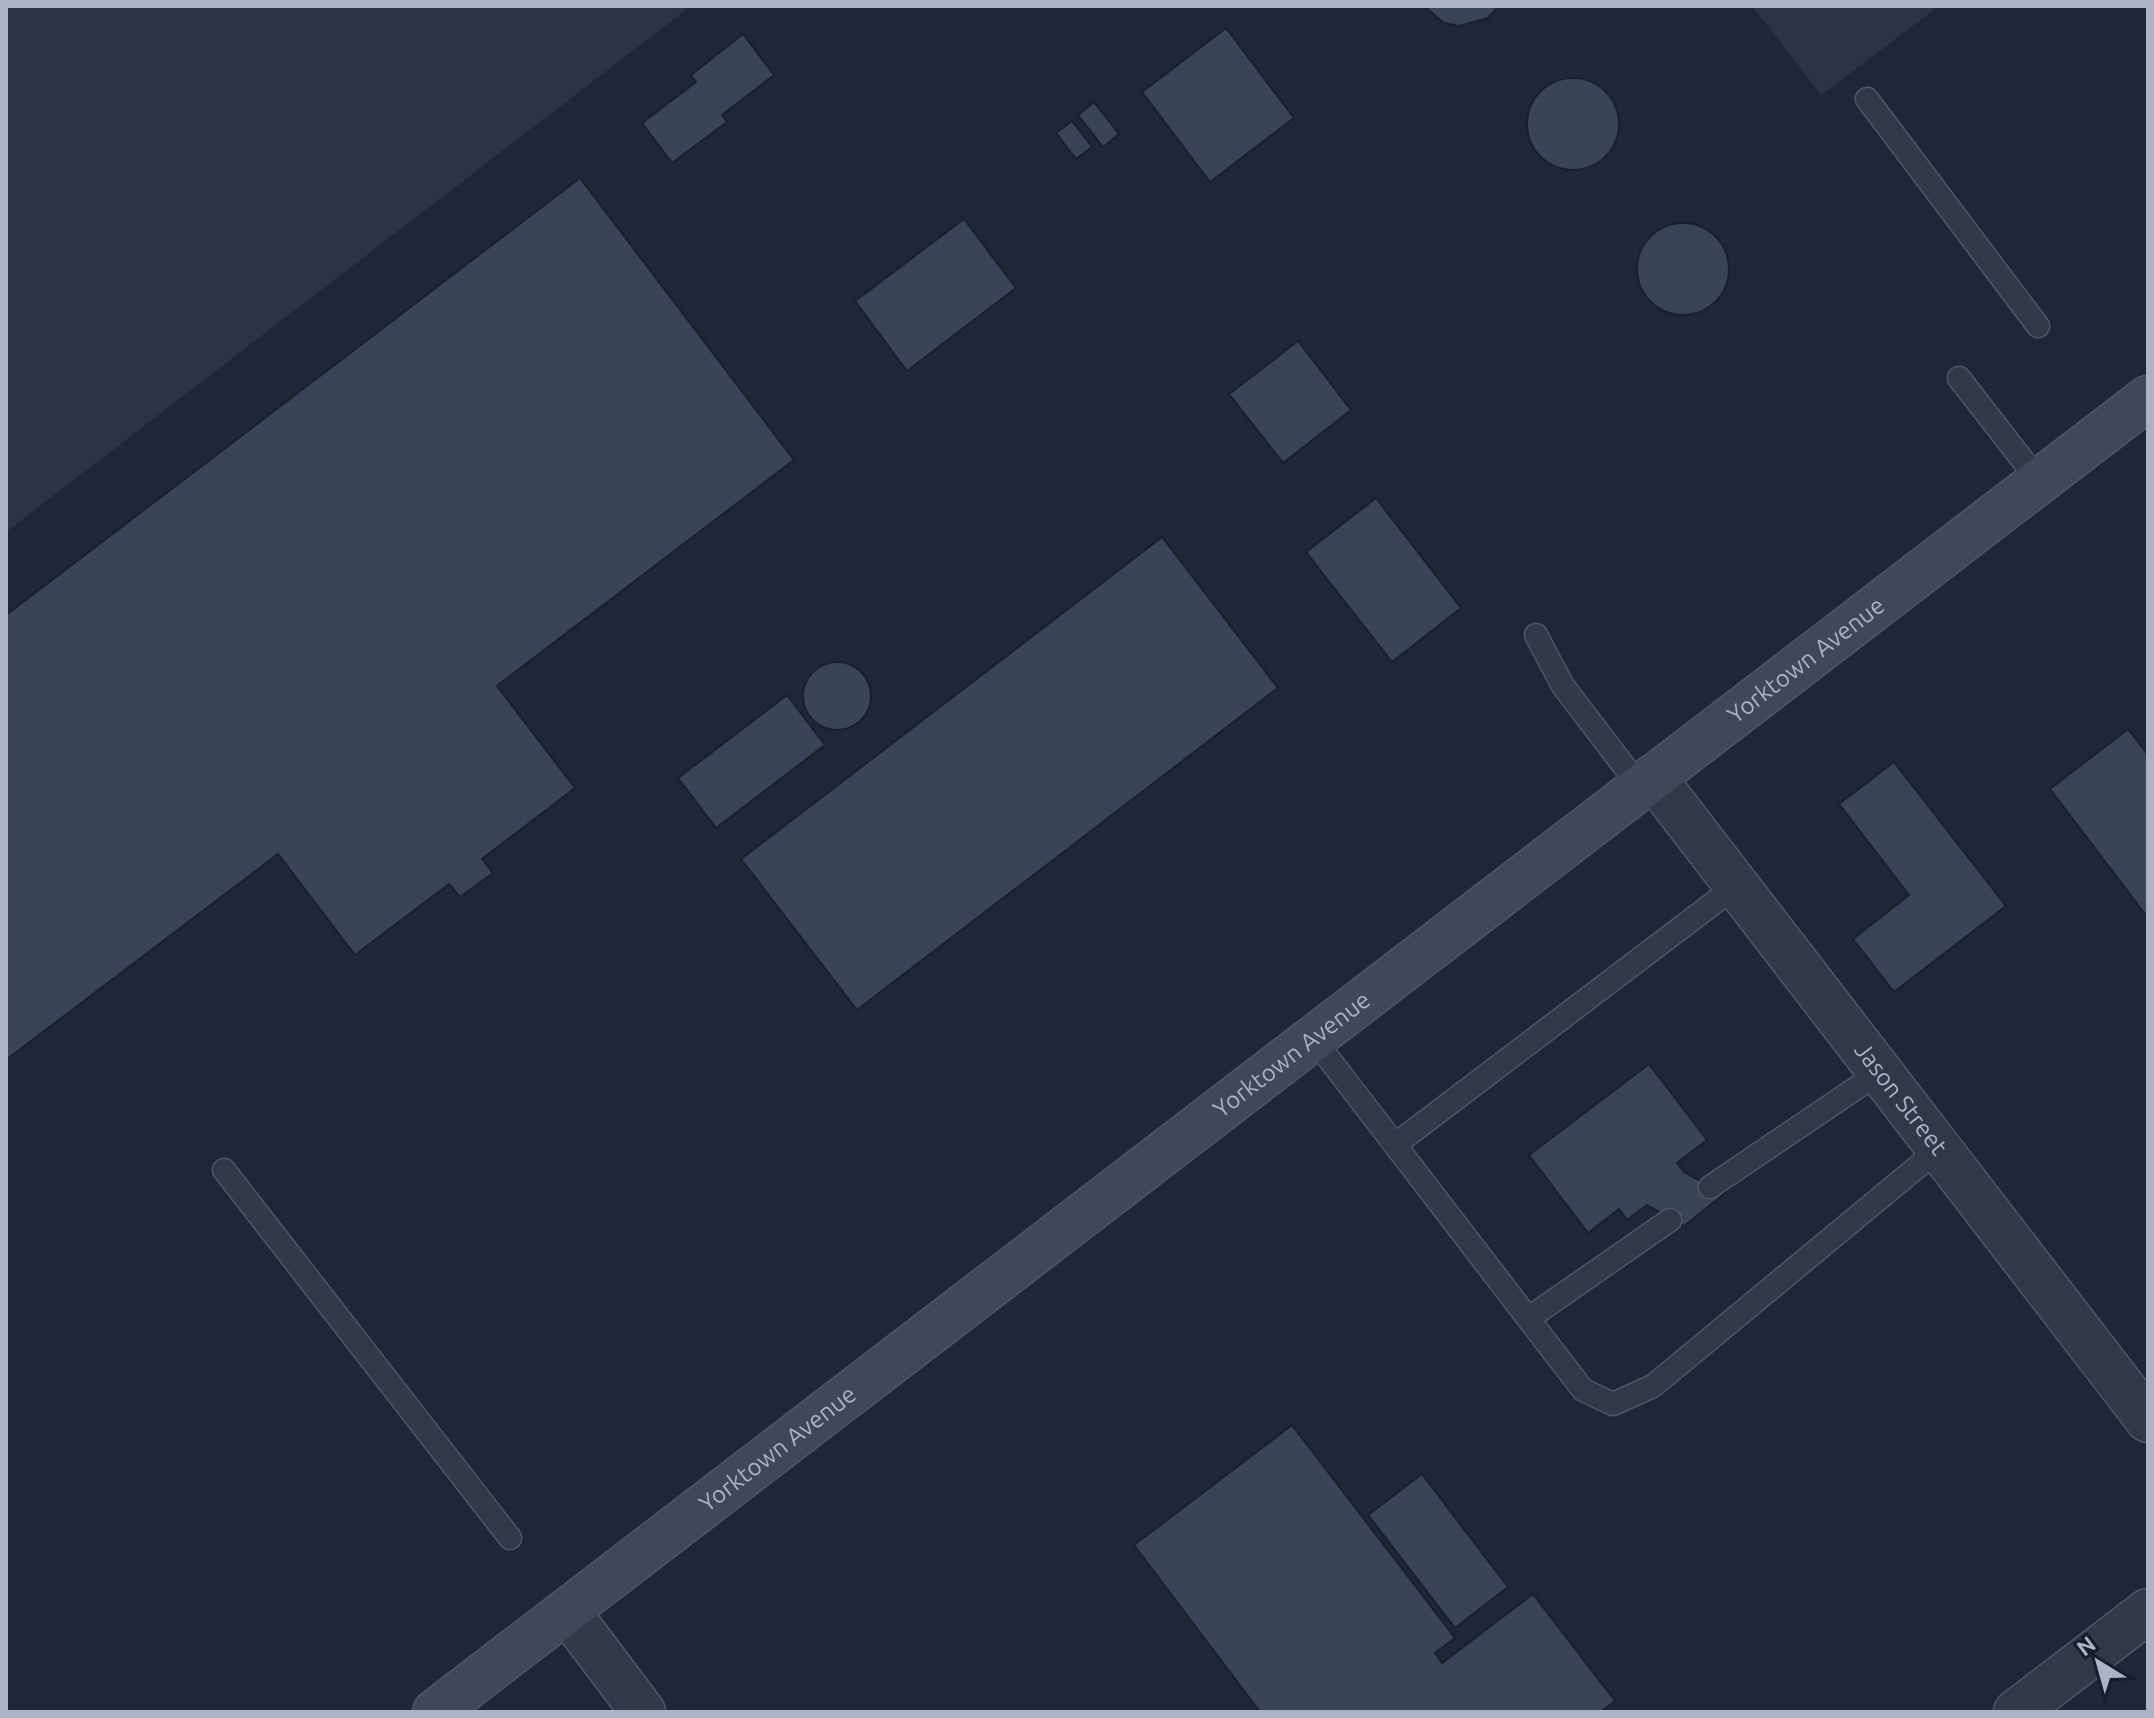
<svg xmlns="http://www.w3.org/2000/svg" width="2154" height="1718" font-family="Ubuntu,sans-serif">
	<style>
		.airport { fill: #2b3443 }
		.building { fill: #3a4457; stroke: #19202c; stroke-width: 2 }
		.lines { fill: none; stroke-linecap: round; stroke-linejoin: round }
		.service-casing { stroke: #4f5665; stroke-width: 25 }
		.minor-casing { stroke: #4f5665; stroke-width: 47 }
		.secondary-casing { stroke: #4f5665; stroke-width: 47 }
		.service { stroke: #313946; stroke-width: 22 }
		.minor { stroke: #313946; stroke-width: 44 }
		.secondary { stroke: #3f4759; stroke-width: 44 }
		.labels { text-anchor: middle; stroke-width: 8; stroke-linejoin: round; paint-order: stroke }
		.street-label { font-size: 24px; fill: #abb3c4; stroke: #171e2a }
	</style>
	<rect width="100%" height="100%" fill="#1e2736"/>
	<path class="airport" d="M6 6H691L6 532Z
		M1752 6H1939L1821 95Z"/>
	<path class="building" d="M1424 6H1499L1488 18 1459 26 1444 23Z
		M1226 28 1294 118 1210 182 1142 92Z
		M743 34 774 75 722 115 727 122 672 163 642 123 696 82 691 75Z
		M1527 124a46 46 0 1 1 92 0a46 46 0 1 1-92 0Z
		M1094 102 1119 134 1103 147 1078 115Z
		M1072 121 1092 147 1076 159 1056 133Z
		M580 178 794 460 497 686 575 788 482 859 493 873 460 897 449 884 355 955 278 854 6 1060V615Z
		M964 219 1016 288 907 371 855 301Z
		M1637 269a46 46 0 1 1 92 0a46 46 0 1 1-92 0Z
		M1298 341 1351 410 1283 463 1229 394Z
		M1376 498 1461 608 1392 662 1306 552Z
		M1162 537 1278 688 857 1010 741 859Z
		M803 696a34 34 0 1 1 68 0a34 34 0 1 1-68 0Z
		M787 695 825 745 716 828 678 778Z
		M2128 729 2148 755V918L2050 789Z
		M1894 762 2006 906 1894 992 1853 939 1909 895 1839 804Z
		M1649 1064 1707 1140 1677 1163 1684 1172 1724 1194 1684 1226 1647 1205 1627 1220 1619 1209 1588 1233 1529 1155Z
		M1292 1425 1455 1638 1435 1653 1442 1663 1533 1594 1615 1701 1601 1712H1260L1134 1545Z
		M1422 1474 1508 1587 1455 1628 1368 1515Z"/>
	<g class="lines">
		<g class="service-casing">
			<path id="service" d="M1867 99 2038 326
				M1959 378 2039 481
				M1536 635 1563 686 1640 787
				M1313 1038 1583 1390 1613 1404 1653 1386 1939 1149
				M1396 1144 1736 886
				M224 1170 510 1538
				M1710 1187 1880 1072
				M1529 1318 1670 1220"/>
		</g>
		<g class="minor-casing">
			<g id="minor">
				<path id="s1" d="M1653 777 2148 1420"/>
				<path d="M567 1611 643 1712"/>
				<path d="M2016 1712 2148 1611"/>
			</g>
		</g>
		<g class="secondary-casing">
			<g id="secondary">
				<path id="s2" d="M435 1712 2148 398"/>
			</g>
		</g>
		<use href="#service" class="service"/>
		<use href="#minor" class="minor"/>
		<use href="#secondary" class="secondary"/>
	</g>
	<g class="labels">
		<g class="street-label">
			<text dy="8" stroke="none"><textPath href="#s2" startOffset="1728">Yorktown Avenue</textPath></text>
			<text dy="8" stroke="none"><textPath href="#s2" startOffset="1080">Yorktown Avenue</textPath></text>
			<text dy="8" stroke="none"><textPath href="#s1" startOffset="406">Jason Street</textPath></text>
			<text dy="8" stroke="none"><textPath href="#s2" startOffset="432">Yorktown Avenue</textPath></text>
		</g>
	</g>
	<rect width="2154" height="1718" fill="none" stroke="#abb3c4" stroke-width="16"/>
	<g transform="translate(2098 1662) rotate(323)" stroke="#171e2a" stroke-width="6" paint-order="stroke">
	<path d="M0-6L14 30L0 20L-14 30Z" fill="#abb3c4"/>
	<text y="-12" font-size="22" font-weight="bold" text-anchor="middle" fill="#abb3c4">N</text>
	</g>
</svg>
